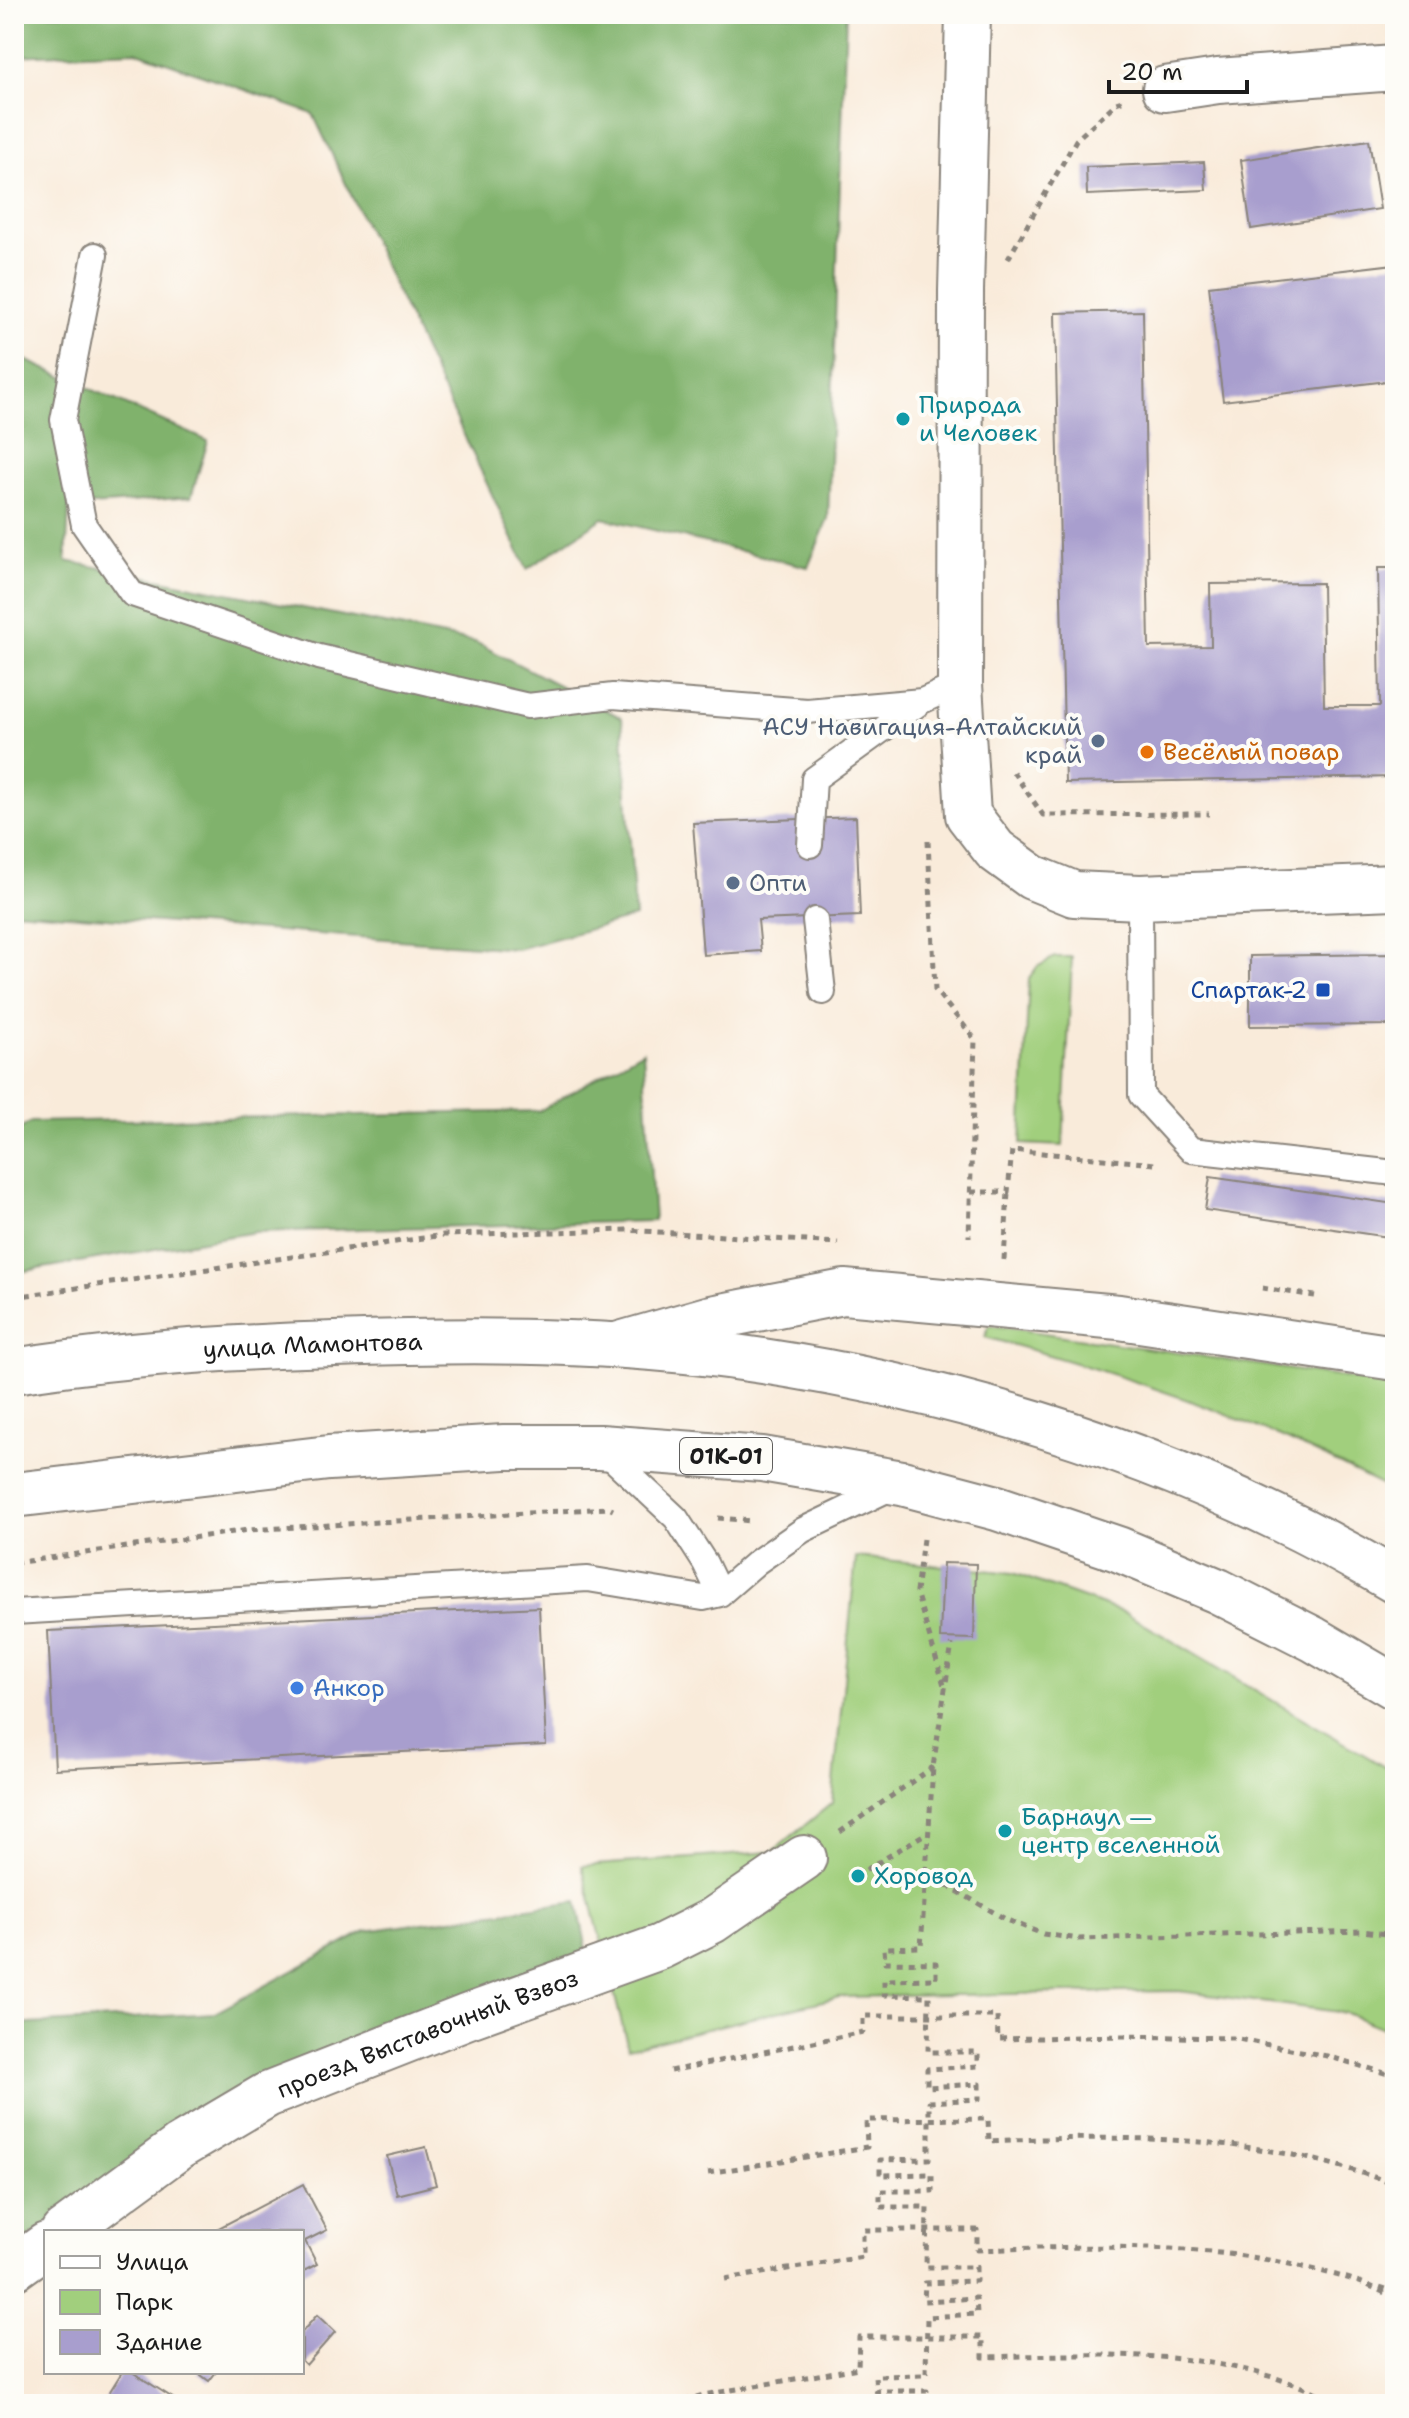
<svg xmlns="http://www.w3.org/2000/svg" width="1409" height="2418" font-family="'Shantell Sans',sans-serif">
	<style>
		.green { fill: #a1cf7d; stroke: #5e764c; stroke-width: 2 }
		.forest { fill: #80b26c; stroke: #4e6744; stroke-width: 2 }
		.building { fill: #a89ece }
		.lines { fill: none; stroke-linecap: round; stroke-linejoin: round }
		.lane-casing { stroke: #8a847b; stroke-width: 28 }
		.street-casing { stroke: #8a847b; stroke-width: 48 }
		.secondary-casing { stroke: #8a847b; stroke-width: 48 }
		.primary-casing { stroke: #8a847b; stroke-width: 48 }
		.highway-casing { stroke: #8a847b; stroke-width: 48 }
		.path { stroke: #8a847b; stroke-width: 5; stroke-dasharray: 6 6; stroke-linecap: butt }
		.lane { stroke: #fff; stroke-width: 24 }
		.street { stroke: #fff; stroke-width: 44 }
		.secondary { stroke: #fff; stroke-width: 44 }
		.primary { stroke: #fff; stroke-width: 44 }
		.highway { stroke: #fff; stroke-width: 44 }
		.culture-dot { fill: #0f9aa8; stroke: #fdfcf7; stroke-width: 3 }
		.service-dot { fill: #5c6f8a; stroke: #fdfcf7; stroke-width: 3 }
		.food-dot { fill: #e8710a; stroke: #fdfcf7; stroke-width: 3 }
		.transit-dot { fill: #1a4fb4; stroke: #fdfcf7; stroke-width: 3 }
		.shop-dot { fill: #3f7fe0; stroke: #fdfcf7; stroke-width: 3 }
		.labels { text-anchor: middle; stroke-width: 8; stroke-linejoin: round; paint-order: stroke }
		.shield { fill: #fdfcf7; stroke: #605f5e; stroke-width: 2 }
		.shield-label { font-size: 22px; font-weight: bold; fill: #1c1c1c }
		.culture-label { font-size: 24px; fill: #0d838f; stroke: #fdfcf7; text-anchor: start }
		.service-label { font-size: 24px; fill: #4e5e75; stroke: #fdfcf7; text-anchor: end }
		.food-label { font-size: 24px; fill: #c56008; stroke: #fdfcf7; text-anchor: start }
		.transit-label { font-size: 24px; fill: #164399; stroke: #fdfcf7; text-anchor: end }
		.street-label { font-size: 24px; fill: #1c1c1c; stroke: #fdfcf7 }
		.shop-label { font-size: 24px; fill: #366cbe; stroke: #fdfcf7; text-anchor: start }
	</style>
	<rect width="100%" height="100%" fill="#fdfcf7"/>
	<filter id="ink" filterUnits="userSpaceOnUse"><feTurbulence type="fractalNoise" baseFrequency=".0125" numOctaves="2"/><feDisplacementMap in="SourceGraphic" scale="16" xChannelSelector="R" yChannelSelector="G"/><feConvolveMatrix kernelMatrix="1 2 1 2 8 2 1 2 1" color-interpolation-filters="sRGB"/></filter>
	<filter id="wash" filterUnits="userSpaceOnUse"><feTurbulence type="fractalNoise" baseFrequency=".006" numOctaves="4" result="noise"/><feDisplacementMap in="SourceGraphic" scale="32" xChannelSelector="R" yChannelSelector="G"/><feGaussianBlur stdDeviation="1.8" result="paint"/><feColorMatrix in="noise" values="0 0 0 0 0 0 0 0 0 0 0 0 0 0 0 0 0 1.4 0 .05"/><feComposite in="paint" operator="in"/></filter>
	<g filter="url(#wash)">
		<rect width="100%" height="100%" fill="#f9ebda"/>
		<path class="green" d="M1055 957H1072L1063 1146 1021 1144 1029 979 1037 967Z
			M989 1325 1395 1385V1492C1358 1474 1322 1455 1285 1439 1188 1396 1087 1365 985 1337Z
			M856 1557 1013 1573 1125 1613 1395 1773V2033L1346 2013 1178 1991 839 1997 628 2048 582 1866 772 1852 832 1803Z"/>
		<path class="forest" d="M14 14H846L828 519 808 567 603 518 527 569 313 114 135 51 14 56Z
			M14 355 208 441 191 497 69 507 66 561 475 642 622 718 635 917 517 949 14 911Z
			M643 1051 654 1221 255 1232 14 1273V1133L31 1122 539 1111Z
			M577 1901 590 1964 280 2071 14 2247V2025L215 2013 366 1931Z"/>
		<g id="blocks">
			<path class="building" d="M1369 140 1380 209 1251 229 1241 160Z
				M1204 162 1206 190 1087 195 1086 167Z
				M1395 264V380L1223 401 1209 286Z
				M1143 311 1149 647 1211 646 1210 584 1322 583 1324 706H1380L1378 568H1395V777L1065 783 1055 313Z
				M856 817 860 916 758 920 761 951 703 955 693 823Z
				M1395 954V1025L1250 1026V956Z
				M1210 1177 1395 1204V1238L1205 1210Z
				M943 1563 976 1564 974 1639 940 1638Z
				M539 1607 546 1745 55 1769 48 1631Z
				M426 2147 436 2185 397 2195 387 2156Z
				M303 2184 327 2230 305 2241 317 2264 302 2272V2232H211Z
				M317 2315 335 2332 306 2365 302 2361V2332Z
				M122 2372H132L182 2404H102Z
				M197 2372H216L209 2381Z"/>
		</g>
	</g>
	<g filter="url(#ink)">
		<use href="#blocks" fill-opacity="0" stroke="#8a847b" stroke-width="2"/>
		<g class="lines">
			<g class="lane-casing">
				<path id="lane" d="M95 255 63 420 84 525 132 594 319 657 528 706 613 696 807 711 922 701
					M810 845 814 779 922 701 960 684
					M1140 897 1141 1095 1191 1150 1395 1173
					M815 920 823 992
					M601 1448 676 1518 705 1563 720 1594 757 1562 803 1530 897 1485
					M14 1612 588 1579 703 1598 720 1594"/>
			</g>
			<g class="street-casing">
				<g id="street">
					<path d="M1165 89 1218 81 1395 68"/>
					<path id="s1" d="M63 2232 179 2147 267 2095 466 2017 660 1947 712 1921 804 1858"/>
					<path d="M14 2268 46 2245"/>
				</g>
			</g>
			<g class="secondary-casing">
				<path id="secondary" d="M968 14 961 291 960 684 968 815 995 850 1032 877 1074 894 1140 897 1395 887"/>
			</g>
			<g class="primary-casing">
				<path id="primary" d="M620 1344 711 1318 844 1292 1119 1317 1395 1358"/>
			</g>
			<g class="highway-casing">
				<g id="highway">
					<path id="s2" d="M14 1371C120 1354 228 1347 335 1344 474 1339 618 1339 756 1360 981 1394 1199 1465 1395 1581"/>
					<path d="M14 1495 329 1458 504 1447H600L762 1459 902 1483 997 1508 1118 1549 1218 1591 1313 1639 1395 1687"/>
				</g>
			</g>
			<path class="path" d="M1008 259 1076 140 1116 103 1122 101
				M1013 772 1043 815 1209 814
				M928 841 935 990 975 1039 969 1237
				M971 1192H1008L1012 1150 1155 1164
				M1004 1260 1008 1192
				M1262 1288 1315 1296
				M14 1297 444 1235 626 1230 838 1243
				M718 1518 752 1521
				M923 1539 916 1592 944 1685
				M14 1563 248 1530 609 1508 613 1510
				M840 1832 933 1767
				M866 1870 928 1832
				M926 1873 1007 1920 1043 1934 1079 1939 1362 1931 1395 1935
				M670 2071 863 2032V2016H997L998 2039 1120 2036 1233 2038 1327 2056 1395 2076
				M708 2173 867 2147 866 2120 988 2119 989 2141C1125 2135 1267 2134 1395 2185
				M725 2279 863 2257V2230H977V2250C1091 2246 1204 2242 1316 2270 1344 2277 1370 2283 1395 2299
				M1380 2287 1395 2292
				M673 2404 703 2395 858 2368 859 2337H983V2357C1111 2354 1223 2346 1341 2404
				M928 2404 927 2391H876L875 2376 926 2375 927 2317 977 2314 976 2298 924 2301 925 2283 976 2281V2267H926L927 2207H880V2191H932V2174L880 2175V2160L929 2159V2102L979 2099V2084L927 2087V2069L978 2066V2052H928L929 1996 884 1995V1980L936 1979V1963L885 1962 884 1948 921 1947 933 1767 952 1644"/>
			<use href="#lane" class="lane"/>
			<use href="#street" class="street"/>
			<use href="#secondary" class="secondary"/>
			<use href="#primary" class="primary"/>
			<use href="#highway" class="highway"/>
		</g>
	</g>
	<g class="culture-dot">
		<circle cx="903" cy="419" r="8"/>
		<circle cx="1005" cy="1831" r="8"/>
		<circle cx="858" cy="1876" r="8"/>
	</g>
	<g class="service-dot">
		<circle cx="1098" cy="741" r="8"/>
		<circle cx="733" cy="883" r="8"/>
	</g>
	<circle class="food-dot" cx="1147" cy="752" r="8"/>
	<rect class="transit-dot" x="1315" y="982" width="16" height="16" rx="4"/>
	<circle class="shop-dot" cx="297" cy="1688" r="8"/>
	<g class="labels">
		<rect class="shield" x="680" y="1438" width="92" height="36" rx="6"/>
		<g class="shield-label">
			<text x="726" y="1464">01К-01</text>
		</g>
		<g class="culture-label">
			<text x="919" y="413">Природа<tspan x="919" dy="28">и Человек</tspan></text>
			<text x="1021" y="1825">Барнаул —<tspan x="1021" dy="28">центр вселенной</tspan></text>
			<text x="874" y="1884">Хоровод</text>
		</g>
		<g class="service-label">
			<text x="1082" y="735">АСУ Навигация-Алтайский<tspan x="1082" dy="28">край</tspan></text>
			<text x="749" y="891" text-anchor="start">Опти</text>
		</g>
		<g class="food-label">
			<text x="1163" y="760">Весёлый повар</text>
		</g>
		<g class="transit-label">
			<text x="1307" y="998">Спартак-2</text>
		</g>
		<g class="street-label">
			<text dy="8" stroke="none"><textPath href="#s2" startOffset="300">улица Мамонтова</textPath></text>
			<text dy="8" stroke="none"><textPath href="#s1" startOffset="418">проезд Выставочный Взвоз</textPath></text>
		</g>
		<g class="shop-label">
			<text x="313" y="1696">Анкор</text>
		</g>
	</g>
	<rect width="1409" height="2418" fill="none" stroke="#fdfcf7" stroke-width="48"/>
	<rect x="44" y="2230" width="260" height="144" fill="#fdfcf7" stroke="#a3a29f" stroke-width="2"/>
	<rect x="60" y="2256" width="40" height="12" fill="#ffffff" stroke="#a3a29f" stroke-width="2"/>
	<text x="116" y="2270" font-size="24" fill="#1c1c1c">Улица</text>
	<rect x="60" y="2290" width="40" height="24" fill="#a1cf7d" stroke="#a3a29f" stroke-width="2"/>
	<text x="116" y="2310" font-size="24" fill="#1c1c1c">Парк</text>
	<rect x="60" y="2330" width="40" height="24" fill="#a89ece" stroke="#a3a29f" stroke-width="2"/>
	<text x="116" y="2350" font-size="24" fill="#1c1c1c">Здание</text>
	<path d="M1109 80v12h138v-12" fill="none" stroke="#1c1c1c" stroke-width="4"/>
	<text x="1121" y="80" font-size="24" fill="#1c1c1c" stroke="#fdfcf7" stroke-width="6" paint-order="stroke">20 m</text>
</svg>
